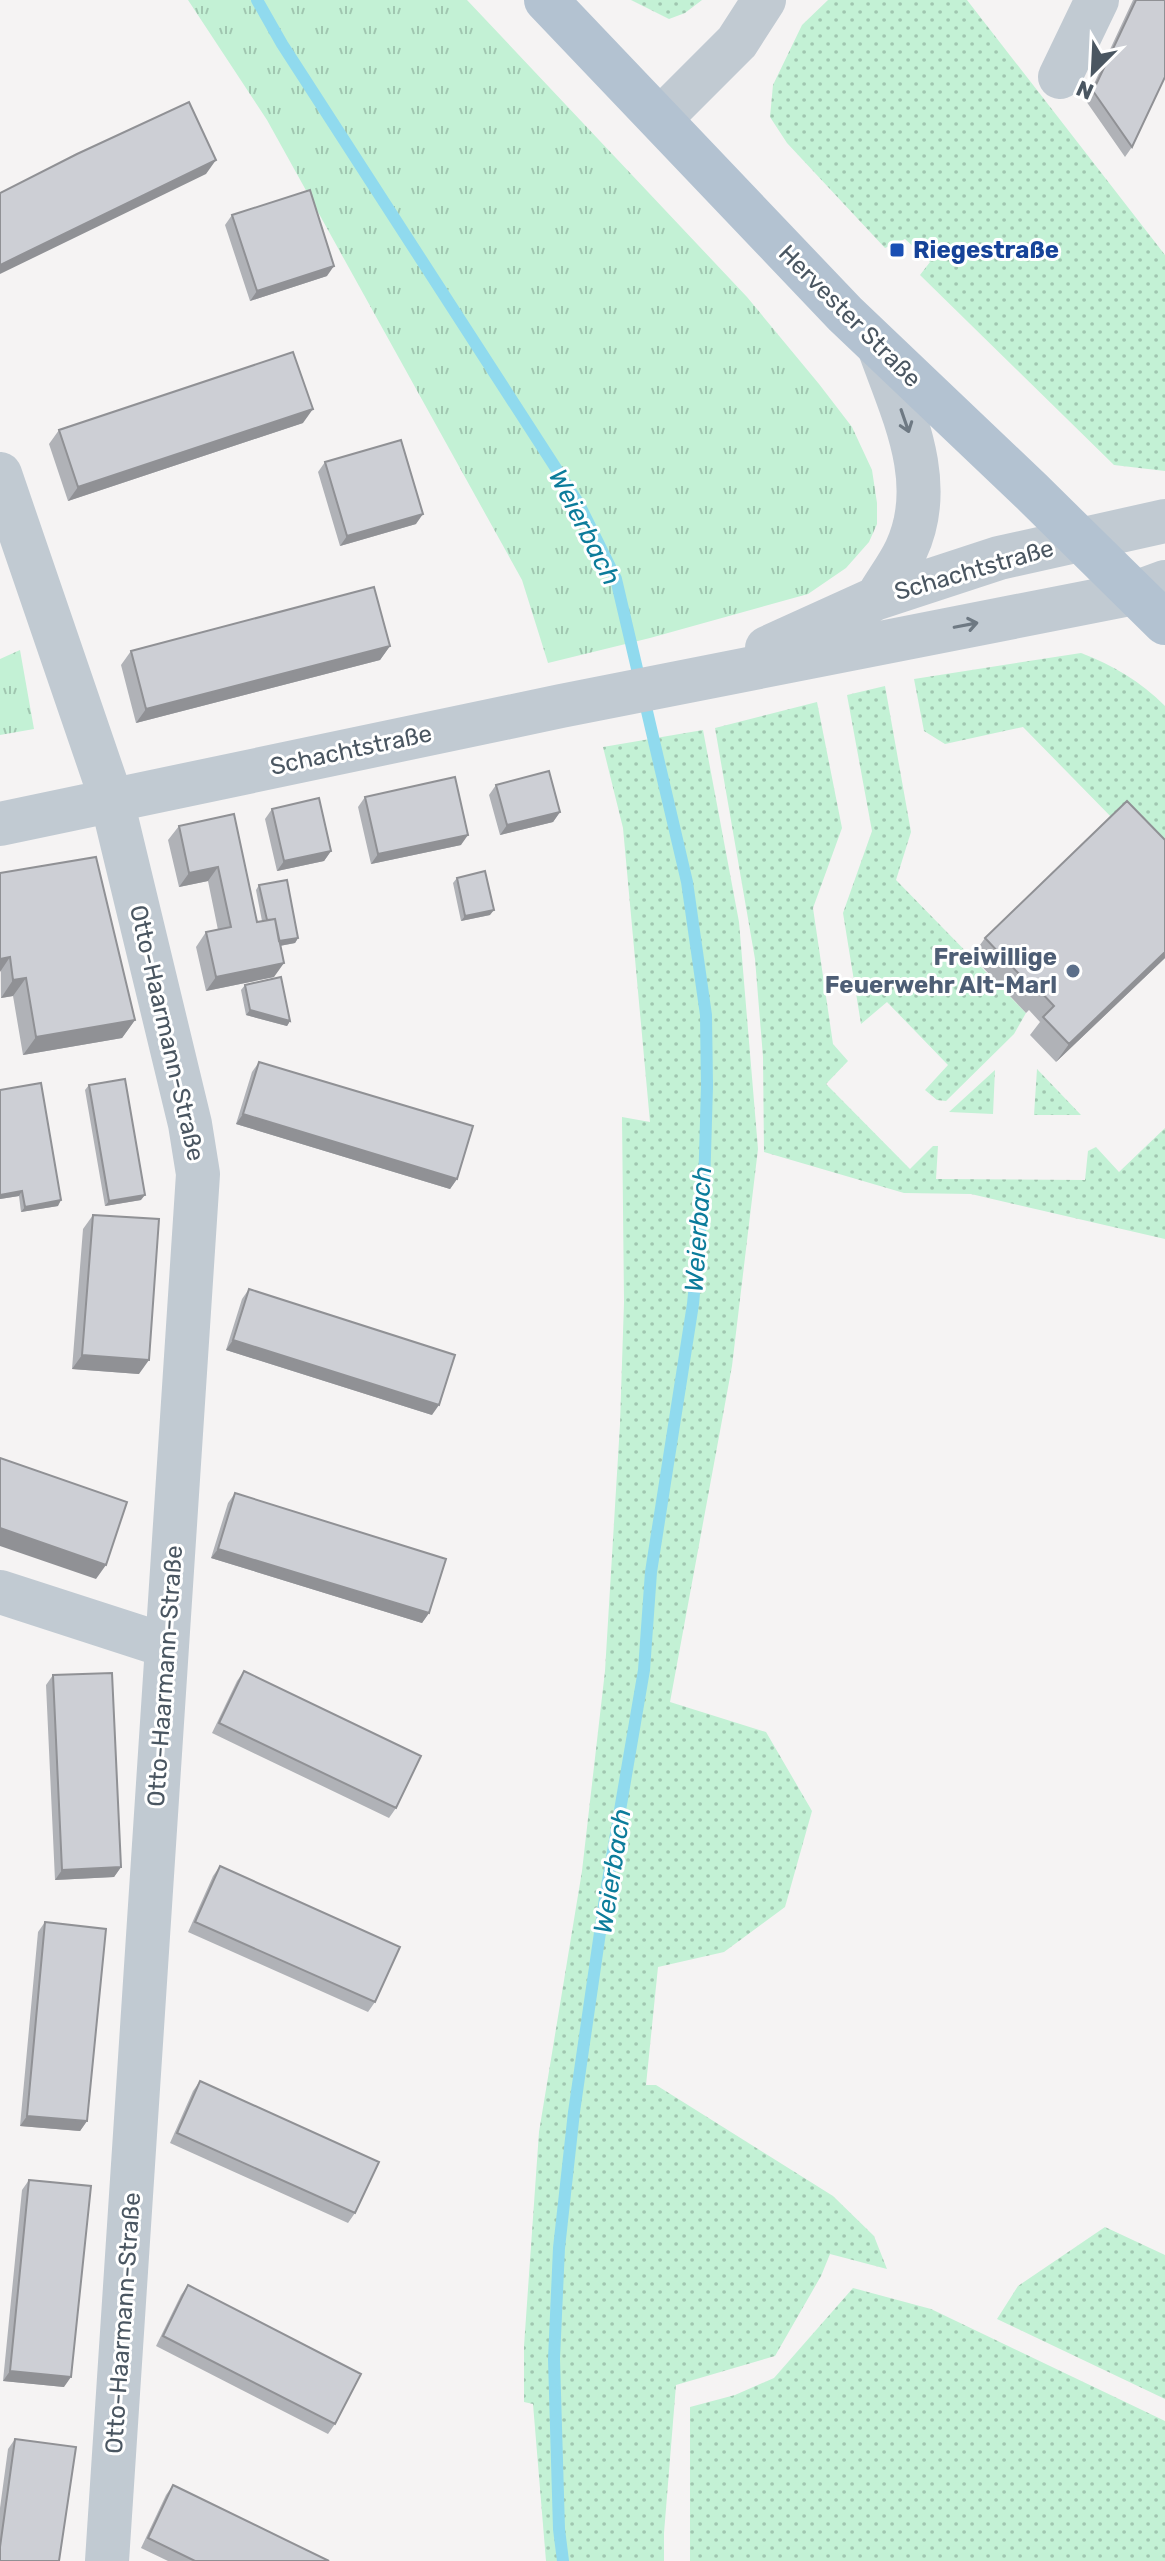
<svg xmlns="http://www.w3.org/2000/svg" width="1165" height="2561" font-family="Rubik,sans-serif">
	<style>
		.grass { fill: url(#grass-dots) }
		.park { fill: url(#park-tufts) }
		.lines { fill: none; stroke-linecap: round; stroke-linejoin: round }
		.stream { stroke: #90daee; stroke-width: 12 }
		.minor { stroke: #c1cad2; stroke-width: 44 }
		.major { stroke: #b3c2d1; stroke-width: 44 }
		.wall { fill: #b0b2b7 }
		.shaded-wall { fill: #909195 }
		.building { fill: #cdcfd5; stroke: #909195; stroke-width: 2 }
		.oneway { stroke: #6e7983 }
		.transit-dot { fill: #1a4fb4; stroke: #fff; stroke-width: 3 }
		.service-dot { fill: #5c6f8a; stroke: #fff; stroke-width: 3 }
		.labels { text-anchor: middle; stroke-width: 6; stroke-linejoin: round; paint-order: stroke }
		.transit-label { font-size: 24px; font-weight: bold; fill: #164399; stroke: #fff; text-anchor: start }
		.street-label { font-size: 24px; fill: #4a5661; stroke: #fff }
		.service-label { font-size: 24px; font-weight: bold; fill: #4e5e75; stroke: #fff; text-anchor: end }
		.water-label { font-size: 26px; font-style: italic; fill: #0c7c9b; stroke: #fff }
	</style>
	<defs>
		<pattern id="grass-dots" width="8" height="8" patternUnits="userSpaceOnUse" patternTransform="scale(2)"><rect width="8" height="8" fill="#c3f1d5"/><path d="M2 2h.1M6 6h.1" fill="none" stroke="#a0c6b0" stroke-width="1.8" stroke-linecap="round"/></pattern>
		<pattern id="park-tufts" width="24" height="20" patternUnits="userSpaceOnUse" patternTransform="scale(2)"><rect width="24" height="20" fill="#c3f1d5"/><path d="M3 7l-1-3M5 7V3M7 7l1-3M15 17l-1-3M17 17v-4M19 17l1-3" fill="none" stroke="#a0c6b0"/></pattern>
	</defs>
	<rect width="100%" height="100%" fill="#f5f3f3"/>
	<path class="grass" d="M631 0H702L685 13 669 19Z
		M828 0H967L1165 255V471L1114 465 920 275 930 262 905 239 885 248 787 143 770 117 773 85 802 25Z
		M1081 653C1113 665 1141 682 1165 706V872L1023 727 945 744 924 731 914 679Z
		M885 686 911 832 896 880 1026 1013 1014 1034 946 1101 937 1100 925 1090 948 1065 887 1002 861 1024 843 913 872 831 847 695Z
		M817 702 842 828 813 908 833 1044 848 1061 826 1084 910 1169 933 1146H938L936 1179 1085 1180 1088 1151 1096 1147 1119 1172 1165 1128V1239L971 1194 904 1193 764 1152 763 1057 755 959 715 728Z
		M703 730 739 922 758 1149 732 1366 670 1702 766 1732 812 1811 785 1907 724 1952 658 1967 646 2085H656L833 2196 874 2236 887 2269 830 2254 821 2276 775 2356 676 2385 664 2533V2561H546L533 2404 524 2402V2346L539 2132 582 1871 605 1671 620 1424 624 1302 622 1117 650 1122 623 828 603 747Z
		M1037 1069 1081 1115H1034Z
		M995 1070 993 1114 949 1112Z
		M1105 2227 1165 2255V2399L997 2319 1018 2286Z
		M853 2288 931 2309 1165 2421V2561H690V2407L735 2395 774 2378Z"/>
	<path class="park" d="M188 0H467L747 297 819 384 852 427 872 470 877 503V524L869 542 846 568 808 594 650 638 548 663 522 580 267 120Z
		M20 650 34 729 0 735V659Z"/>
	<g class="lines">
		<path class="stream" d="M257 0 282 44 579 504 616 579 687 882 706 1015 707 1086 704 1189 693 1304 651 1572 644 1670 605 1898 574 2112 559 2248 554 2359 559 2529 563 2561"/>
		<path class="minor" d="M1060 77 1097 0
			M660 119 737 42 764 0
			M0 474 112 801 190 1124 198 1174 107 2561
			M877 598C886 582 898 567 906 550 938 482 902 412 879 347
			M767 648 877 598 999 558 1165 521
			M0 824 561 706 1135 593 1165 582
			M0 1592 167 1646"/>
		<path class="major" d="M546 0 845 314 1031 491 1165 623"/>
	</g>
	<path class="wall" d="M1133 0H1165L1132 147 1125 157 1086 101Z
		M232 215 327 276 250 301 225 225Z
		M303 423 68 501 49 444 59 430Z
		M325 462 416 524 340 546 318 472Z
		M390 646 380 660 136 723 121 665 131 651Z
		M496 785 560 812 553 822 500 835 489 795Z
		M365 797 461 845 371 864 358 807Z
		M272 809 331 851 324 861 277 871 265 819Z
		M234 814 257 922 262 921 256 890 259 885 298 938 295 943 280 946 274 977 206 991 196 947 206 932 218 930 208 881 179 887 168 840 179 826Z
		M1165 840V958L1056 1062 1030 1035 1040 1022 1029 1010 1026 1013 972 956 985 938Z
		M0 873 135 1020 122 1038 23 1055 13 996 1 998Z
		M457 878 490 915 461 921 453 883Z
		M245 985 290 1021 287 1026 246 1015 241 990Z
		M259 1062 457 1179 450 1189 236 1124 252 1072Z
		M89 1085 141 1200 105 1206 85 1090Z
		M0 1090 58 1206 21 1212 19 1196 0 1199Z
		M93 1215 139 1374 72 1369 83 1229Z
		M249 1289 432 1415 226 1350 242 1299Z
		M235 1493 429 1613 422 1623 211 1558 228 1503Z
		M244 1671 396 1808 389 1818 212 1733 237 1681Z
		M53 1675 121 1867 114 1877 55 1880 46 1685Z
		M220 1866 375 2002 368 2012 188 1932 213 1876Z
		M45 1922 87 2121 80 2131 20 2126 38 1932Z
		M200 2081 355 2213 348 2223 170 2143 193 2091Z
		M29 2180 64 2387 3 2381 22 2190Z
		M188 2285 335 2424 328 2434 156 2346 181 2295Z
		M15 2439 0 2561V2508L8 2449Z
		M173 2485 329 2561H168L141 2548 166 2495Z"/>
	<path class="shaded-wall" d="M216 160 206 174 0 274V265Z
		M334 266 327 276 250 301 257 291Z
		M313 409 303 423 68 501 78 487Z
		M423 514 416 524 340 546 347 536Z
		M390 646 380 660 136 723 146 709Z
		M560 812 553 822 500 835 507 825Z
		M468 835 461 845 371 864 378 854Z
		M331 851 324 861 277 871 284 861Z
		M218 867 208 881 179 887 189 873Z
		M494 910 490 915 461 921 465 916Z
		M298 938 295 943 268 948 272 943Z
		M1165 952V958L1056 1062 1069 1044Z
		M10 957 0 972V959Z
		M284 963 274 977 206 991 216 977Z
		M26 978 13 996 1 998 13 980Z
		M250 1010 290 1021 287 1026 246 1015Z
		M135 1020 122 1038 23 1055 36 1037Z
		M243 1114 457 1179 450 1189 236 1124Z
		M22 1191 19 1196 0 1199V1195Z
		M145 1195 141 1200 105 1206 109 1201Z
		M61 1200 58 1206 21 1212 25 1207Z
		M233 1340 439 1405 432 1415 226 1350Z
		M82 1355 149 1360 139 1374 72 1369Z
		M0 1528 106 1565 96 1579 0 1546Z
		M218 1549 429 1613 422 1623 211 1558Z
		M121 1867 114 1877 55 1880 62 1870Z
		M27 2116 87 2121 80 2131 20 2126Z
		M10 2371 71 2377 64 2387 3 2381Z"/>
	<path class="building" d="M1136 0H1165V77L1132 147 1093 91Z
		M189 102 216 160 0 265V193L77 154Z
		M310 190 334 266 257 291 232 215Z
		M293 352 313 409 78 487 59 430Z
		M401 440 423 514 347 536 325 462Z
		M374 587 390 646 146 709 131 651Z
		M549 771 560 812 507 825 496 785Z
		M455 777 468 835 378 854 365 797Z
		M319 798 331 851 284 861 272 809Z
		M1127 801 1165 840V952L1069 1044 1043 1017 1054 1006 1041 992 1039 995 985 938Z
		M234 814 257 922 275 919 284 963 216 977 206 932 231 927 218 867 189 873 179 826Z
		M96 857 135 1020 36 1037 26 978 13 980 10 957 0 959V873Z
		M485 871 494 910 465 916 457 878Z
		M287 880 298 938 279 941 275 919 267 920 259 885Z
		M281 977 290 1021 250 1010 245 985Z
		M259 1062 473 1126 457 1179 243 1114Z
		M125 1079 145 1195 109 1201 89 1085Z
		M41 1083 61 1200 25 1207 22 1191 0 1195V1090Z
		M93 1215 159 1219 149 1360 82 1355Z
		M249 1289 455 1355 439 1405 233 1340Z
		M0 1458 127 1502 106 1565 0 1528Z
		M235 1493 446 1559 429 1613 218 1549Z
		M244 1671 421 1756 396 1808 219 1723Z
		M112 1673 121 1867 62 1870 53 1675Z
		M220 1866 400 1947 375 2002 195 1922Z
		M45 1922 106 1929 87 2121 27 2116Z
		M200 2081 379 2162 355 2213 177 2133Z
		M29 2180 91 2186 71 2377 10 2371Z
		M188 2285 361 2374 335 2424 163 2336Z
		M15 2439 76 2447 59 2561H0V2547Z
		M173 2485 329 2561H195L148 2538Z"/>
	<defs><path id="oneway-shaft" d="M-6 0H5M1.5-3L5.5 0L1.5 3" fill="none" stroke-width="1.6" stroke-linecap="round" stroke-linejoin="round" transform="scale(2)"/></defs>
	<g class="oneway">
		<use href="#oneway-shaft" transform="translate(905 421) rotate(71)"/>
		<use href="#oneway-shaft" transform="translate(966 625) rotate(-11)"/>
	</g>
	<rect class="transit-dot" x="889" y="242" width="16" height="16" rx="4"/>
	<circle class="service-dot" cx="1073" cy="971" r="8"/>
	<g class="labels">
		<g class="transit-label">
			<text x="913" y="258">Riegestraße</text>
		</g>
		<g class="street-label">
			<text transform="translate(850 316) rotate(45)" y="8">Hervester Straße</text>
			<text transform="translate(974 570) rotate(-16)" y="8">Schachtstraße</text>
			<text transform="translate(351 750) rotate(-12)" y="8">Schachtstraße</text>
			<text transform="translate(167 1033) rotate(77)" y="8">Otto-Haarmann-Straße</text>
			<text transform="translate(165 1676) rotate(-86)" y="8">Otto-Haarmann-Straße</text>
			<text transform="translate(123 2323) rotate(-86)" y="8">Otto-Haarmann-Straße</text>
		</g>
		<g class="service-label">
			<text x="1057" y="965">Freiwillige<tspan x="1057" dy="28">Feuerwehr Alt-Marl</tspan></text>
		</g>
		<g class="water-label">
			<text transform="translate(585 527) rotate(63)" y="9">Weierbach</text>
			<text transform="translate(698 1229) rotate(-86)" y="9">Weierbach</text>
			<text transform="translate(612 1871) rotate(-81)" y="9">Weierbach</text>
		</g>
	</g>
	<g transform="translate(1093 72) rotate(204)" stroke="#ffffff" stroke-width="6" paint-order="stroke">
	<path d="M0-6L14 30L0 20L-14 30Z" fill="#4a5661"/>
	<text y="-12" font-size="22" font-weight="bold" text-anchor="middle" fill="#4a5661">N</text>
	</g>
</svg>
